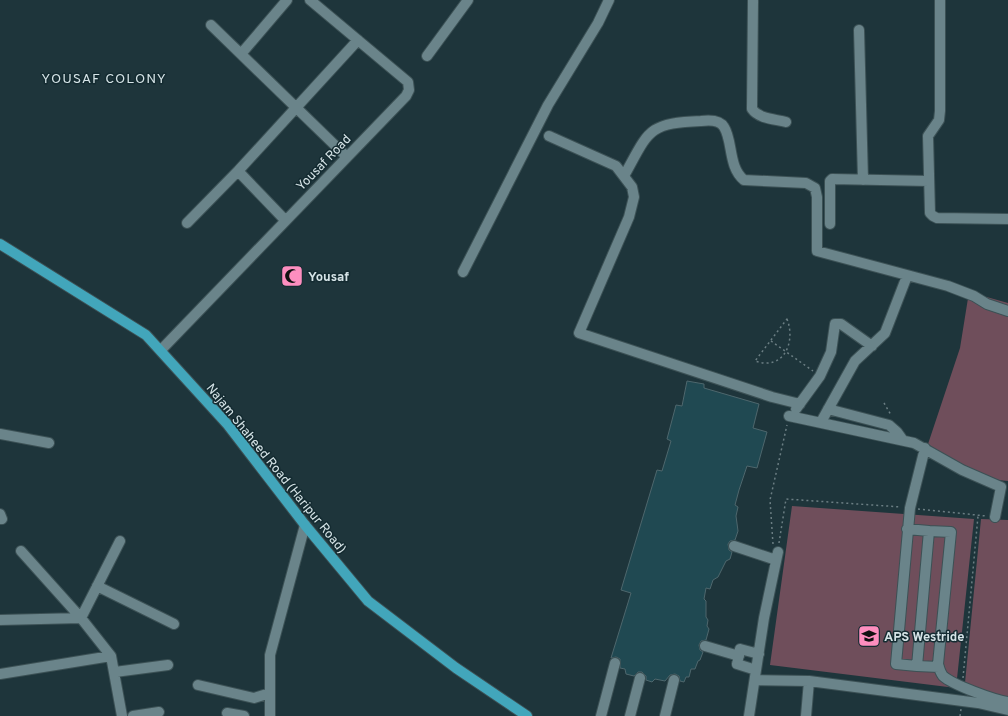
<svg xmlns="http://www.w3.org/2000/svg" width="1008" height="716" font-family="Overpass,sans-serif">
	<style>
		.green { fill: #6f4e5b }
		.building { fill: #204952; stroke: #4e676d }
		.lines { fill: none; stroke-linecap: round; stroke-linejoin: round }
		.minor-casing { stroke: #3c5155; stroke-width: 12 }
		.major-casing { stroke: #3c5155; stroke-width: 12 }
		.path { stroke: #6b7e83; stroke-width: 1.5; stroke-dasharray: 2 3; stroke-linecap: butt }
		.minor { stroke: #6a848a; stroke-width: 10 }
		.major { stroke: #42a6bb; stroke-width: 10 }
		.labels { text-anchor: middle; stroke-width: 3; stroke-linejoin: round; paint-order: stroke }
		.street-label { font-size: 13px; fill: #d6e4e7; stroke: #142b31 }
		.poi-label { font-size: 13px; font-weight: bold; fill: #d6e4e7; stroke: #142b31; text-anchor: start }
		.neighbourhood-label { font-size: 14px; letter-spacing: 1px; fill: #d6e4e7; stroke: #142b31 }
	</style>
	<rect width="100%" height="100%" fill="#1e353b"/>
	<path class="green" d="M969 292 1008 303V481C981 480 950 459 928 444L960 348Z
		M792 506 974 519 956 688 770 665Z
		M981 519 1008 520V698L964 693Z"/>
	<path class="building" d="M687 381 704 384V388L759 404 753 428 767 432 757 468 747 466 739 490 735 505 738 507 736 516 738 531 735 540 730 541 728 544 729 550 732 552 730 559 726 561 718 577 713 580 710 589 706 588 704 599 706 601V617L708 620 707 626 709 629 706 640 701 641 699 645 700 650 703 652 700 660 698 661 695 669H691L689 677H686L684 682 680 681 679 676 675 674 670 675 665 681 655 679 652 682 646 680V676L642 672H638L634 676 626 674 625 669 620 668V659L616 657 611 658 631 593 621 590 657 470 662 471 671 441 667 439 676 405 682 406Z"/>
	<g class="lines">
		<g class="minor-casing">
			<path id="minor" d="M753 0 752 109C759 119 775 119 786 122
				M940 0V111L939 120 928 136 930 213 933 216 937 218 1008 219
				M211 25 346 156
				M859 30 863 180
				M241 54 287 0
				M427 56 468 0
				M549 136 616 166 632 187 634 197 629 217 579 333 772 397 800 404
				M238 171 285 220
				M624 176C649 131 647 123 701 121 709 120 720 120 724 127 733 141 728 167 744 180L806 183 815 188 817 197V251L948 286 974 296 987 304 1008 311
				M187 223 238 171 358 40
				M830 224V181L832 179 929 181
				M463 272 548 105 598 23 609 0
				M161 350 406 96 409 90 408 82 310 0
				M796 409 820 376 831 352 835 324H841L872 346
				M828 409 889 425 897 432 902 439
				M789 416 914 443 962 470 1001 487 995 517
				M821 422 855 361 885 333 907 276
				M0 434 49 443
				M925 448 910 508 896 664 917 666 929 531 951 532 938 664C939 668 940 672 943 676 953 685 994 700 1008 702
				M0 514 2 519H0
				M907 529 929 531
				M734 546 776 560
				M21 551 81 618 111 656 122 716
				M97 586 174 624
				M0 620 81 618 120 541
				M705 646 739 656
				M917 666 939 667
				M756 670 737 664 740 649 759 654
				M115 672 168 665
				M0 674 111 656
				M755 680 809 681 978 703 1008 710
				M198 685 254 698 270 693
				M227 713 244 716
				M133 716 159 712
				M270 716V655L305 525
				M601 716 615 663
				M630 716 640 678
				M665 716 674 680
				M749 716 764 618 778 552
				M806 716 809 681"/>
		</g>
		<g class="major-casing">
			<path id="major" d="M0 244 146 335 228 425 305 525 368 601 456 668 527 716"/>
		</g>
		<path class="path" d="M787 319C796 342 784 371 755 361Z
			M771 341 813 371
			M884 403 891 415
			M918 509 986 516
			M779 543 786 499 901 507
			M773 544 770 500 787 425
			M963 678 978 516
			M960 716 961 709"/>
		<use href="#minor" class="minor"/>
		<use href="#major" class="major"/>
	</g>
	<defs>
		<g id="mosque-square" transform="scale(1.15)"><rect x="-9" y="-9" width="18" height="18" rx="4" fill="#fd8ebf" stroke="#142b31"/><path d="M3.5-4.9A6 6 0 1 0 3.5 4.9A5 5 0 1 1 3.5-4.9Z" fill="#111"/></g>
		<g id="school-square" transform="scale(1.15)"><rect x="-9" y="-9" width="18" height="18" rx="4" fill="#fd8ebf" stroke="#142b31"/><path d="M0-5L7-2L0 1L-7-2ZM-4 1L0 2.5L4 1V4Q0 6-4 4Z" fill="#111"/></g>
	</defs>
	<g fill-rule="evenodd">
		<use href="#mosque-square" x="292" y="276"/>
		<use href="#school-square" x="869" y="636"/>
	</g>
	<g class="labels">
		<g class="street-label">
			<text transform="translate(323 162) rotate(-46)" y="5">Yousaf Road</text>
			<text transform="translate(277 468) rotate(51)" y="5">Najam Shaheed Road (Haripur Road)</text>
		</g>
		<g class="poi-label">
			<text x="308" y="281">Yousaf</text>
			<text x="884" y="641">APS Westride</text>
		</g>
		<g class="neighbourhood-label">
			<text x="104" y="83">YOUSAF COLONY</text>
		</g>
	</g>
</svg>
